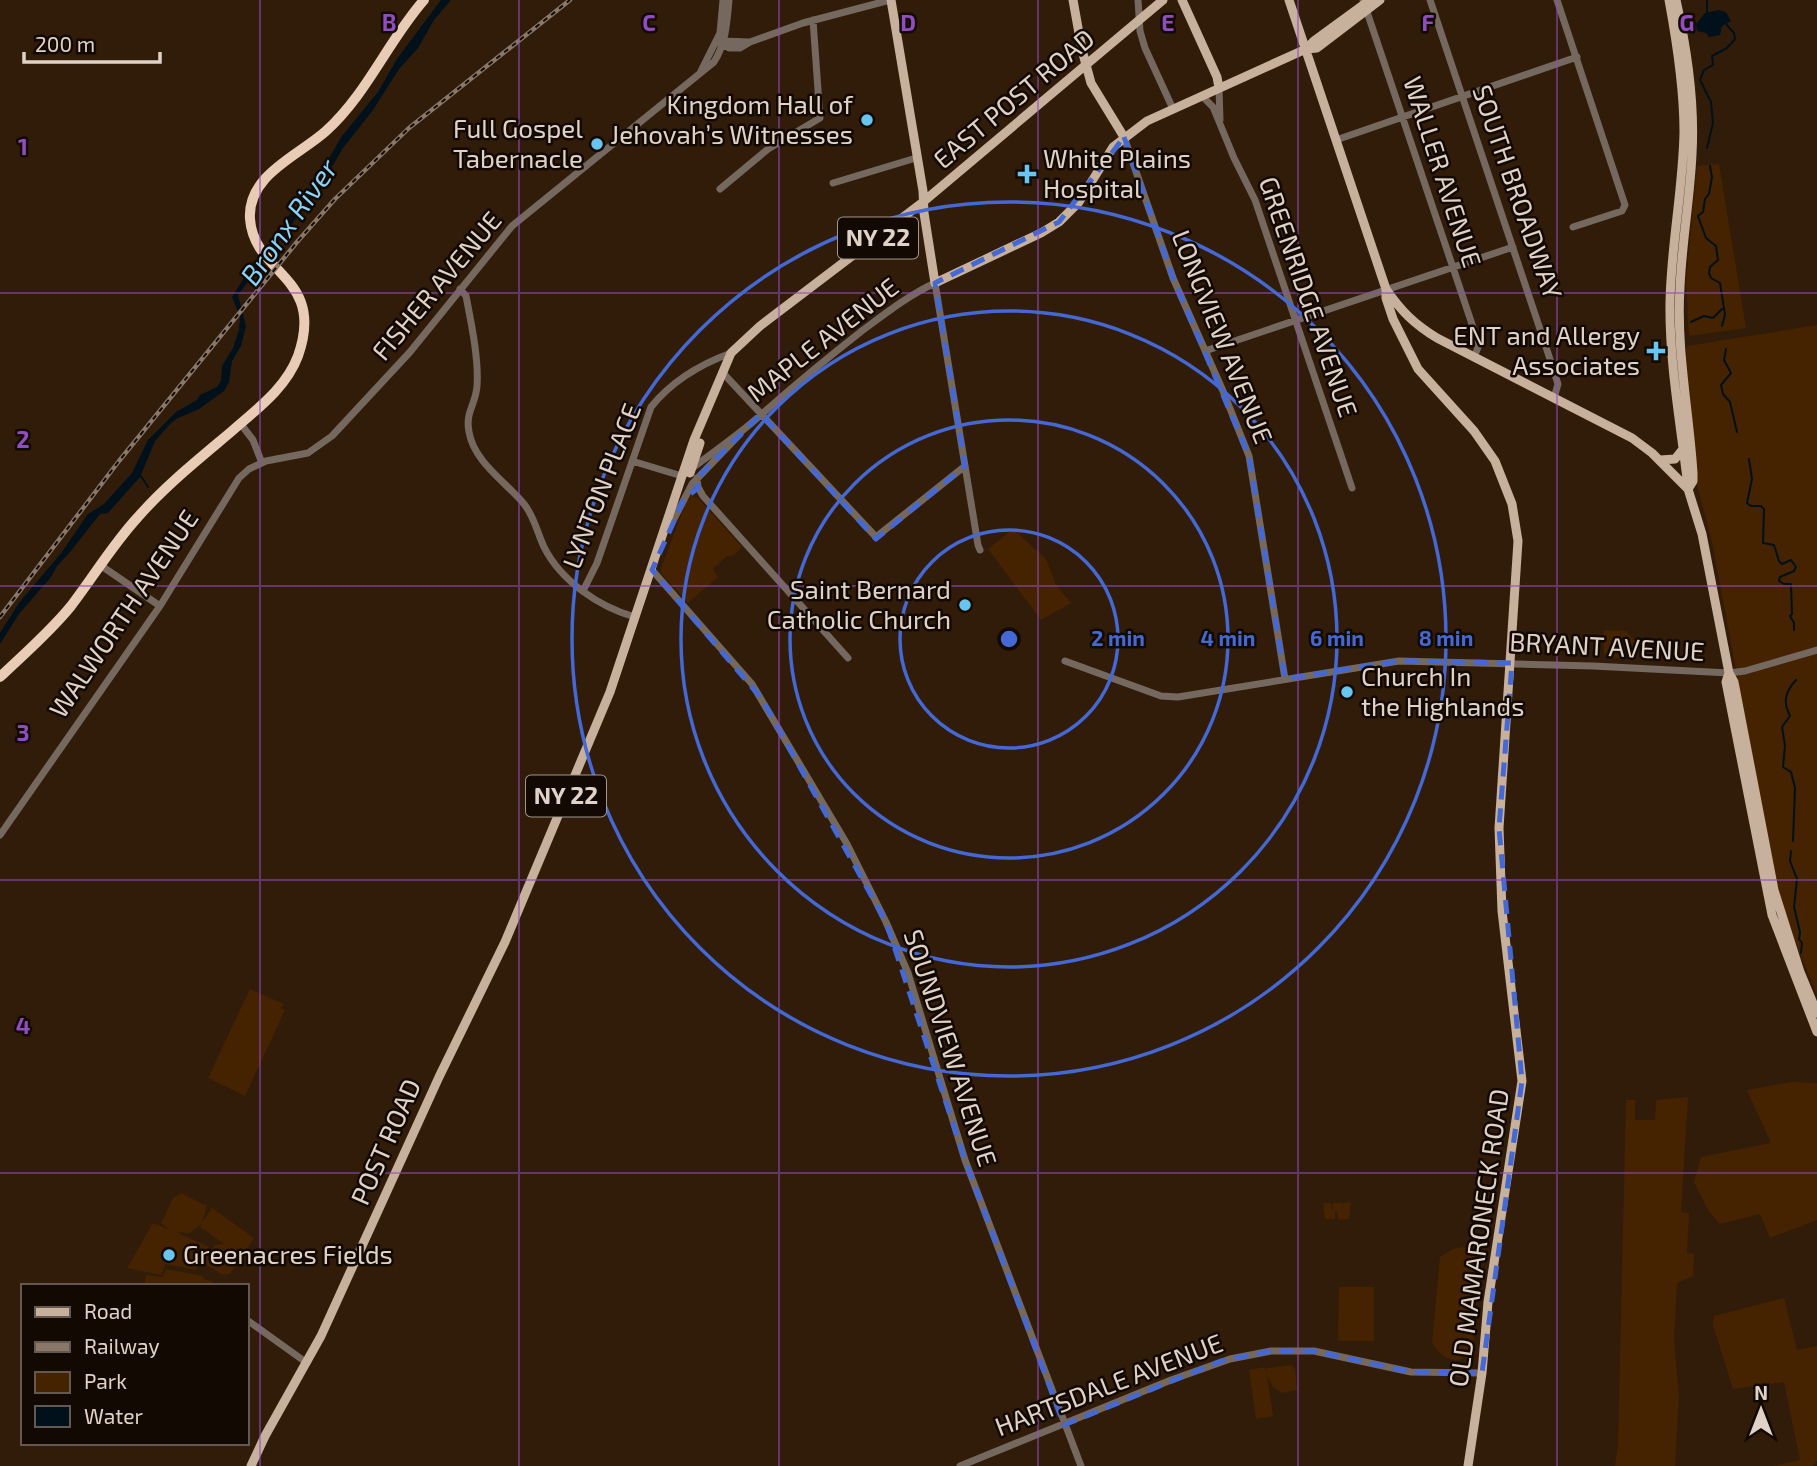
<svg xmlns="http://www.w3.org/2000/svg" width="1817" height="1466" font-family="'Exo 2',sans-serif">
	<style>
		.green { fill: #452300 }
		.water { fill: #00111b }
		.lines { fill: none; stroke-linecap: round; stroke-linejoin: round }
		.stream { stroke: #00111b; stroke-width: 2 }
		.minor { stroke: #74685f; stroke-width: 7 }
		.major { stroke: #c7b09c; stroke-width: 9 }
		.highway { stroke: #e9ccb5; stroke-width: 10 }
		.rail-casing { stroke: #897869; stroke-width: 4.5 }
		.rail { stroke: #120903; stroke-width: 2; stroke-dasharray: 5; stroke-linecap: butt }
		.marked { fill: none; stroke: #4468d4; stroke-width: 5; stroke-dasharray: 14 9; stroke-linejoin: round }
		.grid { fill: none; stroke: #8f4dc0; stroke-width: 2; stroke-opacity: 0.55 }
		.ring { fill: none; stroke: #4468d4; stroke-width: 3.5 }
		.poi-dot { fill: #68c4f0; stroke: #120903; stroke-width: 2.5 }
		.labels { text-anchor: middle; stroke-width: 5; stroke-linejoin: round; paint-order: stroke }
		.shield { fill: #120903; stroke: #a2968c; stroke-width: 2 }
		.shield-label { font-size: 24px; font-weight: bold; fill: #e0d2c6 }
		.street-label { font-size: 26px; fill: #e0d2c6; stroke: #120903 }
		.poi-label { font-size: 26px; fill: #e0d2c6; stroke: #120903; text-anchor: end }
		.water-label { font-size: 28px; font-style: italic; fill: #86d4fc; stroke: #120903 }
		.grid-label { font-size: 23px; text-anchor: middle; font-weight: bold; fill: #8f4dc0; stroke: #120903; stroke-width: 5; stroke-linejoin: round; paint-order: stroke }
		.centre { fill: #4468d4; stroke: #120903; stroke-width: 3.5 }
		.ring-label { font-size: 21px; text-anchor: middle; font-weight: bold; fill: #4468d4; stroke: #120903; stroke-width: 5; stroke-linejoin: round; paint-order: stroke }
	</style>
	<rect width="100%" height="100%" fill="#311c09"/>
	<path class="green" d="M1719 164 1746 328 1689 336 1686 281 1697 166Z
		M1817 325V995L1789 927 1776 883 1712 542 1697 485 1696 469 1699 467 1695 464 1686 380V349L1688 346Z
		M691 496 698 498 742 547 733 556H727L713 569 718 577 688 603 661 573V568L686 503Z
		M1013 529 1046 559 1056 585 1071 603 1041 620 988 549Z
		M1604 630 1626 631 1635 641V659L1607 657 1604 653Z
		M250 989 284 1004 281 1008 285 1010 245 1096 208 1078Z
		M1791 1082 1817 1083V1220L1770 1238 1760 1214 1720 1224 1708 1210 1694 1182 1701 1157 1771 1143 1747 1090Z
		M1688 1097 1681 1212 1689 1213 1687 1253 1694 1254 1693 1276 1677 1283 1674 1341 1679 1396 1675 1466H1615L1618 1444 1626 1100H1635V1120H1655L1656 1100Z
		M181 1193 207 1206 202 1222 212 1208 254 1238 230 1274 223 1275 203 1263 215 1245 224 1244 200 1227 202 1223 190 1233 176 1232 209 1247 196 1270 165 1264 162 1275 127 1268 153 1223 170 1230 161 1223 173 1198Z
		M1351 1202 1349 1219 1338 1220 1337 1211H1335V1219H1325L1323 1203H1331L1333 1212V1203H1342V1211L1343 1203Z
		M1463 1247 1477 1253 1480 1261 1473 1344C1462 1369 1445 1362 1432 1343L1440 1257 1453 1249Z
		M166 1269 203 1276V1279L212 1281 213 1284 220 1286H144L146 1275 163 1277Z
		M1339 1287H1374V1341H1338Z
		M1784 1298 1797 1350 1817 1346V1461L1813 1466H1774L1800 1460 1784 1382 1733 1389 1713 1325 1714 1316Z
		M1291 1365 1295 1369 1297 1390 1282 1393 1273 1387 1267 1376 1273 1416 1256 1419 1249 1370 1265 1367 1266 1371 1267 1368Z"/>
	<path class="water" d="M441 0H451L434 20 418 48 399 69 373 110 343 148 320 187 238 295 246 326 241 346 232 361 229 382 224 391 199 409 176 419 169 425 155 441 140 477 108 513 100 514 70 552 57 566 51 577 19 614 0 644V633L19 603 62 552 88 514 104 504 132 473 148 440 176 412 197 400 200 395 217 387 221 381 222 366 233 348 239 330 240 317 232 297 251 267 274 241 287 218 309 192 342 136 378 92 397 59Z
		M1719 10 1726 12 1731 21 1722 26 1720 35 1709 37 1706 33 1697 31 1696 24 1705 13Z"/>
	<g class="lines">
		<path class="stream" d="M1707 14V0
			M1707 148 1713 123 1711 102 1700 80 1704 70 1713 65 1712 56 1727 48 1735 39 1734 33 1726 24
			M1710 166 1712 177 1709 194 1705 199 1703 212 1698 216 1706 238 1716 246 1718 260 1710 267 1709 273 1711 278 1720 283 1725 315 1722 326
			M1691 322 1704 316 1713 318 1722 309
			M1726 349 1724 360 1731 373 1721 385 1723 394 1730 402 1737 432
			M1749 459 1752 479 1747 503 1751 506H1761L1764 509 1763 543 1774 545 1779 561 1782 564 1791 560 1796 567 1794 571 1780 577 1779 581 1784 584H1791L1792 614 1790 616 1794 623V630
			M141 476 148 487
			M1793 841 1795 788 1791 772 1783 767 1785 746 1782 727 1790 716C1782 701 1786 691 1796 680
			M1791 851 1790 861 1797 879 1794 907 1800 932 1799 939 1802 943 1801 953"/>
		<path class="minor" d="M1138 0 1140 31 1145 48 1173 109
			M1363 0 1479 345 1474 357
			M1430 0 1546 347 1558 384 1554 398
			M1557 0 1625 205 1622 211 1573 227
			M716 41 729 48H740L750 42 803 23 890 0
			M721 41 750 42
			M701 71 720 33 723 0
			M1219 88 1220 120
			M1202 96 1213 107 1234 158 1255 200 1352 488
			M1124 137 1173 278 1223 391 1249 456 1285 679
			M1336 140 1577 57
			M833 183 916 158
			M720 189 768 149 820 118 813 20
			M460 289 466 296C471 322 479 359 477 386 476 404 465 412 469 432 474 462 506 482 524 504 534 516 537 532 544 547 561 581 599 607 635 617
			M1205 351 1513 247
			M722 372 876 537 965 466
			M240 423 253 440 262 463
			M632 461 682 476C706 457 732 440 755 420 790 389 826 359 863 330 886 313 909 295 935 283L978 545 980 550
			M697 478 698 487 703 496 848 658
			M674 519 692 484 740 434
			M100 565 160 606
			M652 570 752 684 847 844 886 922 908 973 965 1160 1081 1466
			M583 591 597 563 651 407C671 382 701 364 731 353
			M1065 661 1161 696 1178 697 1399 661 1593 666 1729 673 1745 671 1817 650
			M0 835 160 606 239 478 249 469 266 461 308 453 332 436 410 352 512 226 714 62C726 43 727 22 729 0
			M247 1320 307 1363
			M960 1466 1171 1380 1230 1359 1271 1351H1314L1411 1372 1482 1373"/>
		<path class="major" d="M891 0 923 191 924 213 935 283 1041 233 1059 222 1079 202 1113 147 1147 121 1306 49 1317 48 1380 0
			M1073 0 1082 50 1091 83 1124 137
			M1182 0 1217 77 1219 88
			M1289 0 1386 289C1401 311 1414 324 1437 338L1632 438 1652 453 1688 489 1702 534 1729 673 1734 682 1774 890 1800 972 1817 1013
			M1669 0C1677 43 1684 88 1684 132 1683 189 1671 245 1670 302 1669 363 1681 426 1688 487
			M1676 0C1687 49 1695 103 1692 154 1690 198 1682 242 1680 287 1676 349 1689 411 1693 473V481L1688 489
			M1306 49 1314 41 1370 0
			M1386 289V298L1393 319 1418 369 1474 431 1495 461 1512 504 1518 541 1499 828 1502 911 1522 1081 1488 1302 1482 1373 1468 1466
			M1660 460 1675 459 1683 449
			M690 473 700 443
			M1729 673 1726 682 1772 915 1817 1032
			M251 1466 265 1436 321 1336 439 1077 505 942 610 692 694 440 731 353 760 326 923 202 1163 0"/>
		<path class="highway" d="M0 677C24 654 50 632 71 606 94 576 113 544 138 517 166 485 200 458 232 431 257 409 286 388 298 356 326 276 254 275 250 219 247 175 298 156 326 131 367 94 388 41 424 0"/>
		<g class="rail-casing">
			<path id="rail" d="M0 617 119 461 297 242 335 199 409 128 570 0"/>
		</g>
		<use href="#rail" class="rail"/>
	</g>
	<path class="marked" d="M1124 137 1173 278 1249 456 1285 679 1399 661 1512 663 1499 828 1522 1081 1482 1373 1411 1372 1314 1351H1271L1221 1361 1064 1425 965 1160 886 922 762 699 652 570 684 499 698 488 697 478 761 414 876 539 965 466 935 283 1059 222Z"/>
	<path class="grid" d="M260 0V1466M519 0V1466M779 0V1466M1038 0V1466M1298 0V1466M1557 0V1466M0 293H1817M0 586H1817M0 880H1817M0 1173H1817"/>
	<g class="ring">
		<circle cx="1009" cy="639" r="109"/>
		<circle cx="1009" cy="639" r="219"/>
		<circle cx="1009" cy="639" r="328"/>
		<circle cx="1009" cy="639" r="437"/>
	</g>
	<g class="poi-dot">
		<circle cx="867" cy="120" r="7"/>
		<circle cx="597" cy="144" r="7"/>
		<path d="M1023.5 163.5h7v7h7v7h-7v7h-7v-7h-7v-7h7z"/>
		<path d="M1652.5 340.5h7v7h7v7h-7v7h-7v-7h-7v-7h7z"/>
		<circle cx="965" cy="605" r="7"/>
		<circle cx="1347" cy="692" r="7"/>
		<circle cx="169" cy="1255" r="7"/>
	</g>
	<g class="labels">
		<g class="shield">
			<rect x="838" y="217.5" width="80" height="41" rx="5"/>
			<rect x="526" y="775.5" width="80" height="41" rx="5"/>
		</g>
		<g class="shield-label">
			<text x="878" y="246">NY 22</text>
			<text x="566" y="804">NY 22</text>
		</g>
		<g class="street-label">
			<text transform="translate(1014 99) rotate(-40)" y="9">EAST POST ROAD</text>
			<text transform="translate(1442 172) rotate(72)" y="9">WALLER AVENUE</text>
			<text transform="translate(1517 192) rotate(71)" y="9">SOUTH BROADWAY</text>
			<text transform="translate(437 286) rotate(-50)" y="9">FISHER AVENUE</text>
			<text transform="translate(1308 297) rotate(71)" y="9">GREENRIDGE AVENUE</text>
			<text transform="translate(1222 337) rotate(68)" y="9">LONGVIEW AVENUE</text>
			<text transform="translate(823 340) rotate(-38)" y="9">MAPLE AVENUE</text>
			<text transform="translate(602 486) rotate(-69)" y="9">LYNTON PLACE</text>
			<text transform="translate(124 614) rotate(-56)" y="9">WALWORTH AVENUE</text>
			<text transform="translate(1607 647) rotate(3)" y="9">BRYANT AVENUE</text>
			<text transform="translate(950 1048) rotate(72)" y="9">SOUNDVIEW AVENUE</text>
			<text transform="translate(386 1142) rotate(-66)" y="9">POST ROAD</text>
			<text transform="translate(1479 1238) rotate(-82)" y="9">OLD MAMARONECK ROAD</text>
			<text transform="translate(1109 1385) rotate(-21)" y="9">HARTSDALE AVENUE</text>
		</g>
		<g class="poi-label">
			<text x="853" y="114">Kingdom Hall of<tspan x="853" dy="30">Jehovah’s Witnesses</tspan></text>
			<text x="583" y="138">Full Gospel<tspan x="583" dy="30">Tabernacle</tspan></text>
			<text x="1043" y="168" text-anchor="start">White Plains<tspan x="1043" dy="30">Hospital</tspan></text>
			<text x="1640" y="345">ENT and Allergy<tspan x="1640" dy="30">Associates</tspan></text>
			<text x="951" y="599">Saint Bernard<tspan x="951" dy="30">Catholic Church</tspan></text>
			<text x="1361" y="686" text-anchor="start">Church In<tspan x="1361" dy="30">the Highlands</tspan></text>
			<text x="183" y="1264" text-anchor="start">Greenacres Fields</text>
		</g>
		<g class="water-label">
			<text transform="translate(289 222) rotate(-55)" y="10">Bronx River</text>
		</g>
	</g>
	<g class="grid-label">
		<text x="389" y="31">B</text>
		<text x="649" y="31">C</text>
		<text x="908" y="31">D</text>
		<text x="1168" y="31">E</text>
		<text x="1428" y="31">F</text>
		<text x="1687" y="31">G</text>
		<text x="23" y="155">1</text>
		<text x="23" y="448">2</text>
		<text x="23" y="741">3</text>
		<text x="23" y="1034">4</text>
	</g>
	<circle cx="1009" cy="639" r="10" class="centre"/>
	<g class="ring-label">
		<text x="1118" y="646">2 min</text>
		<text x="1228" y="646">4 min</text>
		<text x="1337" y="646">6 min</text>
		<text x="1446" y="646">8 min</text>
	</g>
	<rect x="21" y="1284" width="228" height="161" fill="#120903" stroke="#645951" stroke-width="2"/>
	<rect x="35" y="1307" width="35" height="10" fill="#c7b09c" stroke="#645951" stroke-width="2"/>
	<text x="84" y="1319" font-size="21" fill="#e0d2c6">Road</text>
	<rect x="35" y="1342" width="35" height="10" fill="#897869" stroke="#645951" stroke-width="2"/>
	<text x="84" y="1354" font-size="21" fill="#e0d2c6">Railway</text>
	<rect x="35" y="1372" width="35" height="21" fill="#452300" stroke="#645951" stroke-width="2"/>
	<text x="84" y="1389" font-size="21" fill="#e0d2c6">Park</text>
	<rect x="35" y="1406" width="35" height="21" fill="#00111b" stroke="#645951" stroke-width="2"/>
	<text x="84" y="1424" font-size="21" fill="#e0d2c6">Water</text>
	<g transform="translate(1761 1410)" stroke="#120903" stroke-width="5" paint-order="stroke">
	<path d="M0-5L12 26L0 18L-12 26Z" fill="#e0d2c6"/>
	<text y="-10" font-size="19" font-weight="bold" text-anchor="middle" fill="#e0d2c6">N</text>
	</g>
	<path d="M24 52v10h136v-10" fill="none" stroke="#e0d2c6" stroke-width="3.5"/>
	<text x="35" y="52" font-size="21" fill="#e0d2c6" stroke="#120903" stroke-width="5" paint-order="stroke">200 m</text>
</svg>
